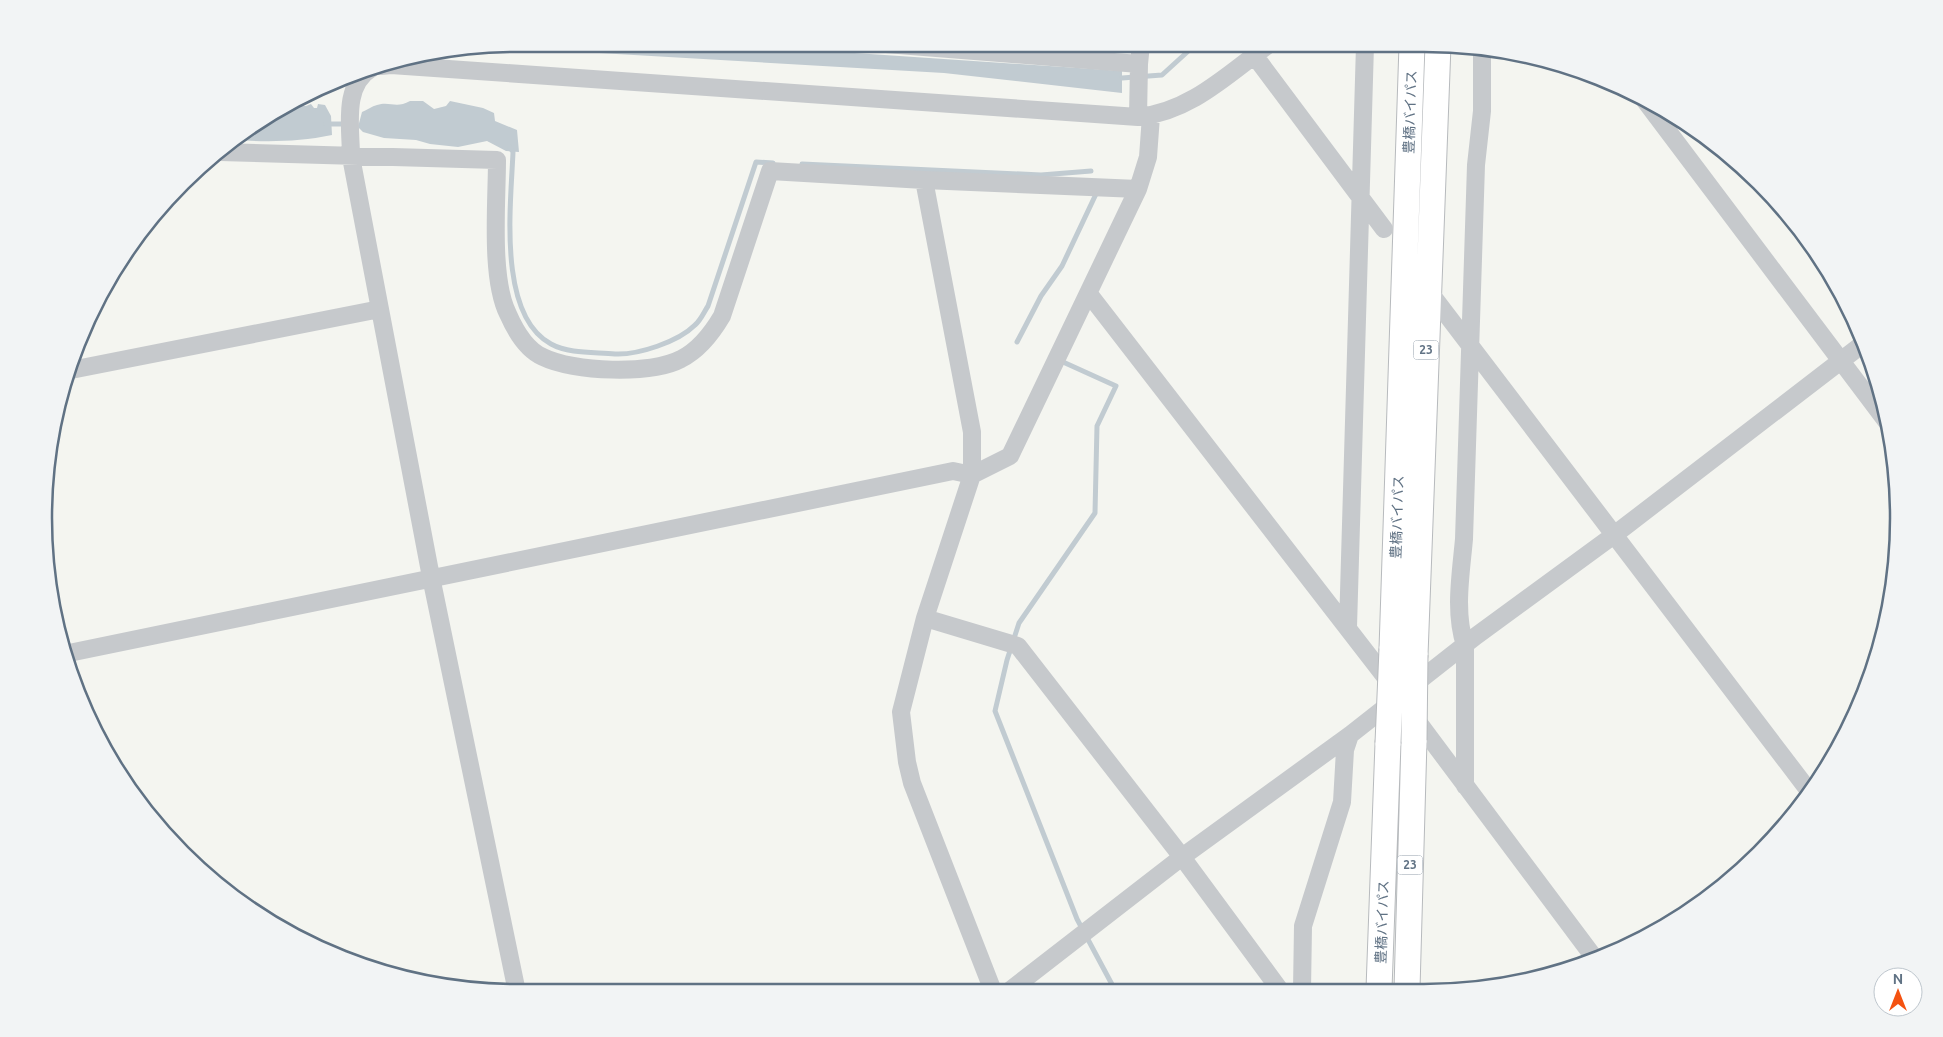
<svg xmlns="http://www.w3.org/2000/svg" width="1943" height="1037" font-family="Ubuntu,'Noto Sans JP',sans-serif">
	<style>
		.water { fill: #c1cbd1 }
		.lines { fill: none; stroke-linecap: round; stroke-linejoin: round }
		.stream { stroke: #c1cbd1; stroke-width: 5 }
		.highway-casing { stroke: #b7babd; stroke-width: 27 }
		.minor { stroke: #c6c9cc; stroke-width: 18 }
		.highway { stroke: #fff; stroke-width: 25 }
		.highway-bridge-casing { stroke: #b7babd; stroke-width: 27; stroke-linecap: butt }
		.highway-bridge { stroke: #fff; stroke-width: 25 }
		.labels { text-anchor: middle; stroke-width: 5; stroke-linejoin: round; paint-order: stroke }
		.shield { fill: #fff; stroke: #909ca9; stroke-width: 1 }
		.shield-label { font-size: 12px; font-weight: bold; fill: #607284 }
		.street-label { font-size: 14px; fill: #607284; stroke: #fff }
		.rim { fill: none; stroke: #607284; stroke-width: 2.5 }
	</style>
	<rect width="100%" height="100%" fill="#f4f5f0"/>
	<path class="water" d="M519 44H723L1122 71V93L944 73 496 47Z
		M410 101H423L434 109 446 106 450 101 483 108 494 113 495 121 517 130 519 152 506 151 487 141 458 147 430 144 416 140 384 138 363 132 358 127 362 112C367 110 372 106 377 105 390 101 396 109 410 101Z
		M311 104 314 108H317L318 104 325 105 331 116 332 135C298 142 268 142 234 140L299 105 306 106Z"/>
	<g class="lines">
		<path class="stream" d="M1122 78 1162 75 1196 44
			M326 124H347
			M510 147 513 152C511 203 497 315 551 344 569 354 595 352 615 354 638 355 678 342 695 325 701 320 704 312 708 306L756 162 773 163
			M802 164 1041 175 1091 171
			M1017 342 1041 296 1062 266 1096 194
			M1063 362 1116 386 1097 426 1095 513 1019 623 1007 660 995 711 1077 919 1115 990"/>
		<g class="highway-casing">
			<path id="highway" d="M1392 649 1412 45
				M1415 655 1438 45
				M1379 989 1388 743
				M1407 989 1414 740"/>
		</g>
		<path class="minor" d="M886 44 1139 64 1141 44
			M1254 55 1384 229
			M381 66 391 65 1138 117C1190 112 1228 74 1268 45
			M372 68C342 85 351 128 351 157L431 577 517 992
			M1643 98 1887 422
			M1138 117 1139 64
			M220 152 497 160C497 202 490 278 508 314 515 330 527 350 543 357 573 372 651 375 681 359 699 350 712 333 722 316L770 171 924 180 1138 189
			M1089 294 1393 687
			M1434 298 1809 791
			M71 370 380 309
			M925 618 1018 646 1182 857 1280 990
			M1348 627 1365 45
			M69 653 953 471 972 475V432L924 180
			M1412 714 1596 960
			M1465 786V645C1454 612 1461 573 1464 539L1476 165 1482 111V49
			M1302 990 1303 926 1342 802 1345 750 1350 735
			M993 991 912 783 907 762 901 712 925 618 972 475 1010 456 1138 189 1148 157 1151 116
			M1009 991 1182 857 1350 735 1476 636 1614 535 1864 343"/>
		<use href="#highway" class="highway"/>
		<g class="highway-bridge-casing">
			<path id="highway-bridge" d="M1414 740 1415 655
				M1388 743 1392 649"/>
		</g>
		<use href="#highway-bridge" class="highway-bridge"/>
	</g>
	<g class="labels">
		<g class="shield">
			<rect x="1413.5" y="340.5" width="25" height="19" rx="4"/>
			<rect x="1397.5" y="855.5" width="25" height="19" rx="4"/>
		</g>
		<g class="shield-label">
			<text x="1426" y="354">23</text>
			<text x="1410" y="869">23</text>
		</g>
		<g class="street-label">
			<text transform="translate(1410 112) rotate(-88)" y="5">豊橋バイパス</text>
			<text transform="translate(1397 517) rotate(-88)" y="5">豊橋バイパス</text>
			<text transform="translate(1382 922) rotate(-88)" y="5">豊橋バイパス</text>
		</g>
	</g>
	<path d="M0 0H1943V1037H0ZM518 52H1424A466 466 0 0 1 1890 518V518A466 466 0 0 1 1424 984H518A466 466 0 0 1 52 518V518A466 466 0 0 1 518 52Z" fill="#f2f4f5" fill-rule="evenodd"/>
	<path class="rim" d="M518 52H1424A466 466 0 0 1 1890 518V518A466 466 0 0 1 1424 984H518A466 466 0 0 1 52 518V518A466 466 0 0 1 518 52Z"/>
	<g transform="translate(1898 992)"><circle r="24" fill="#ffffff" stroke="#bfc7ce"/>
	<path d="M0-4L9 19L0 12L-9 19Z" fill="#f45211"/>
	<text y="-8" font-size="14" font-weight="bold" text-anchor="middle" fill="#607284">N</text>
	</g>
</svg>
